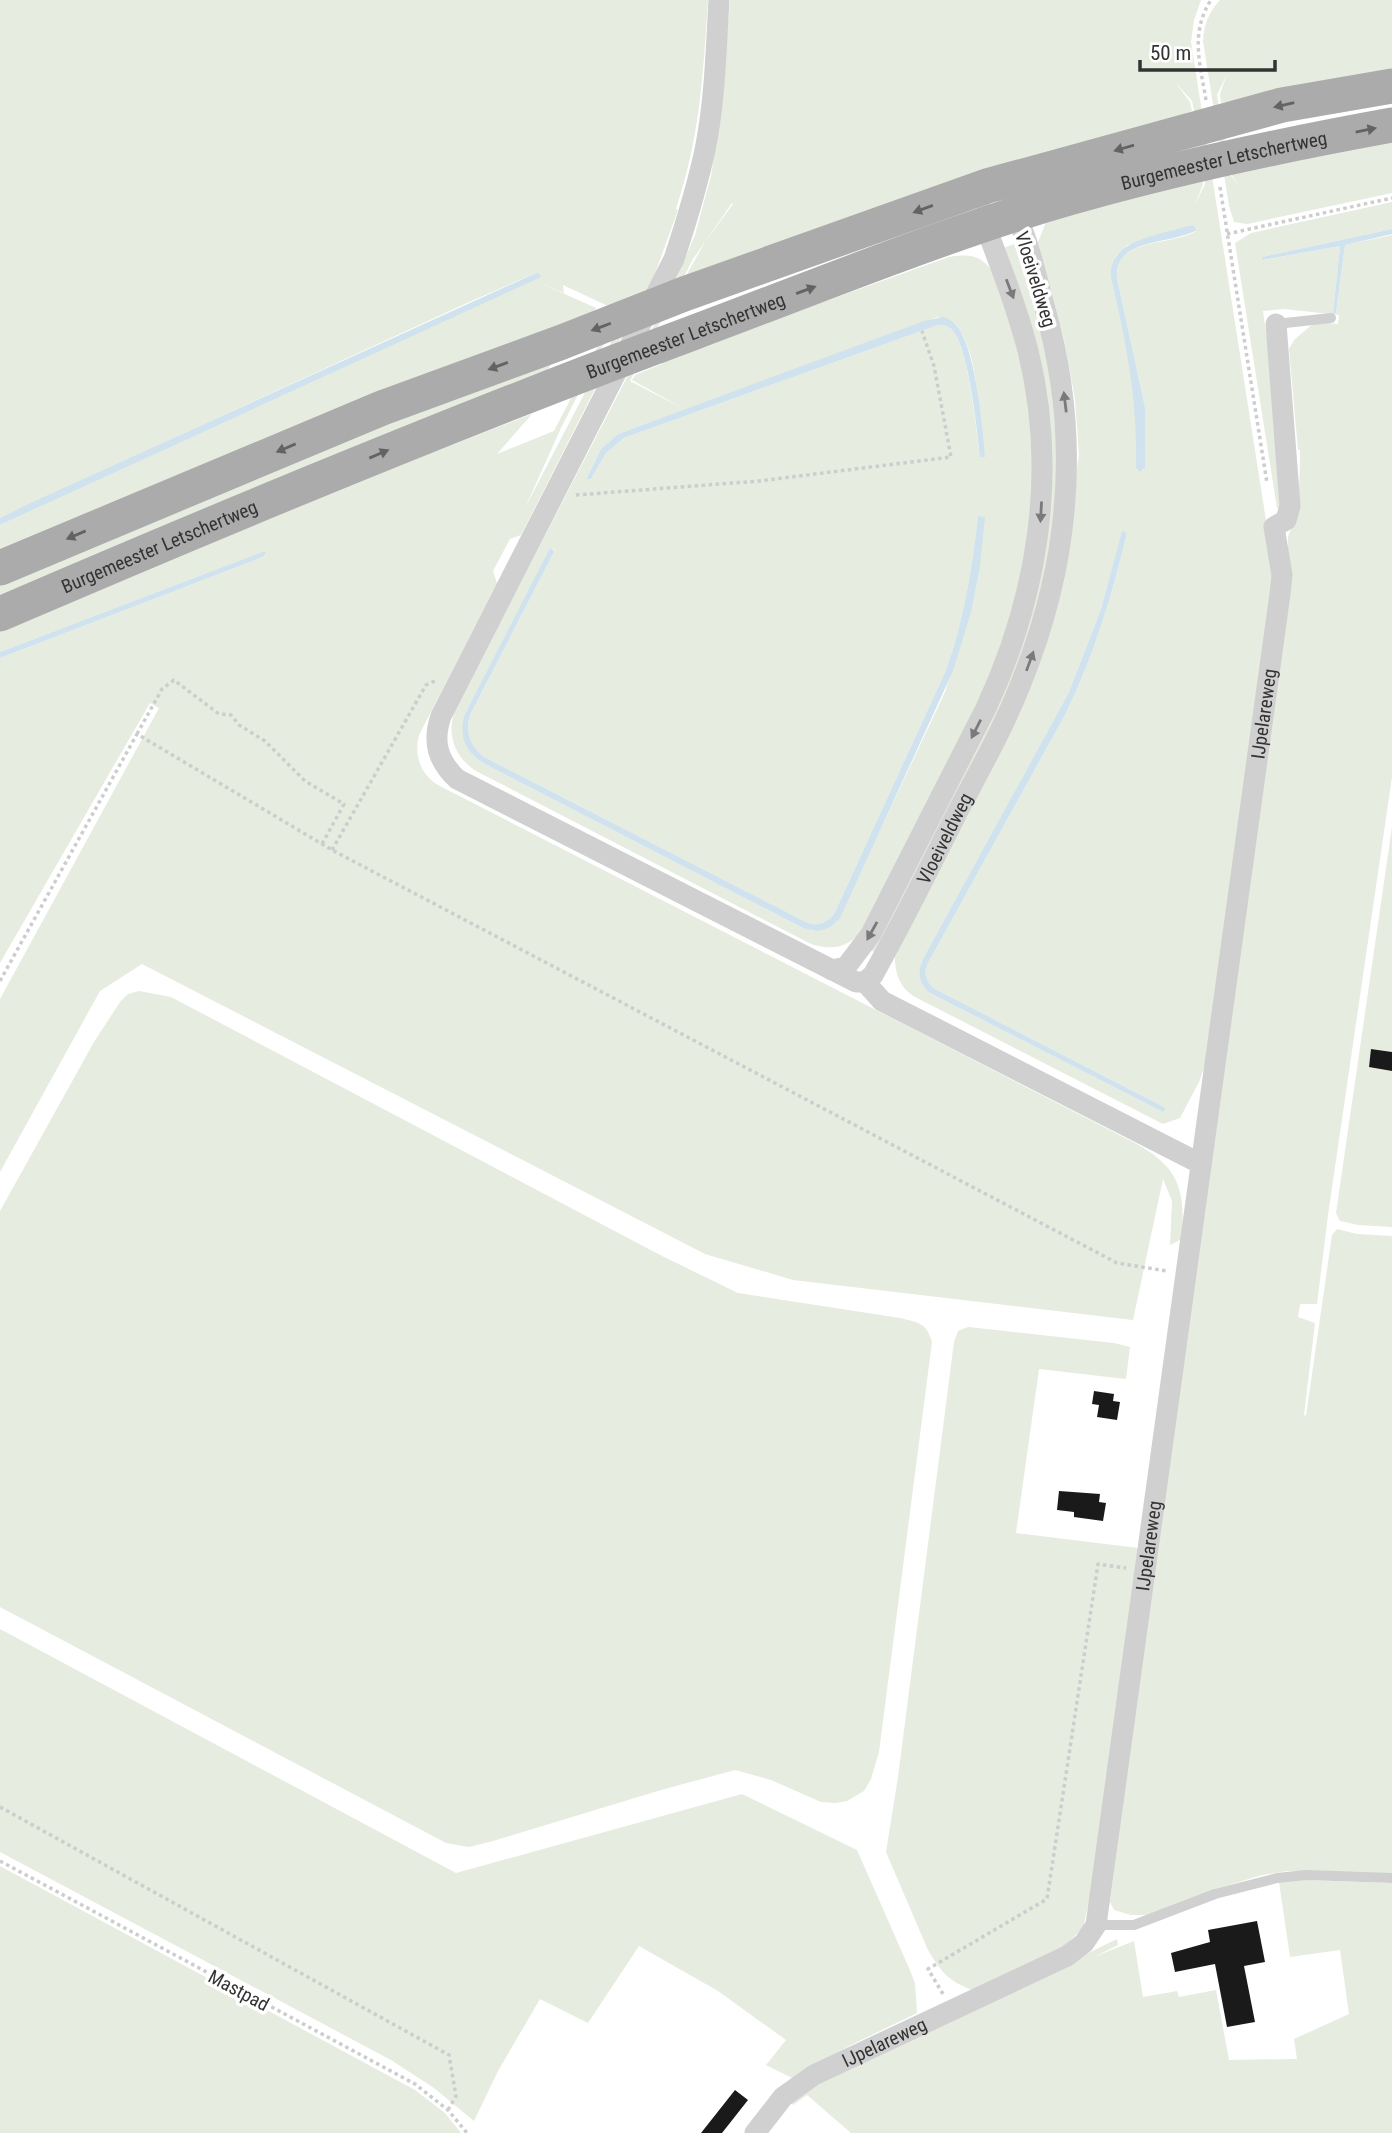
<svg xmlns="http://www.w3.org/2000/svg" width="1392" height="2133" font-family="'Roboto Condensed',sans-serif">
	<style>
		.green { fill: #e6ecdf; fill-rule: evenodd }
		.water { fill: #cfe2ee }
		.building { fill: #1a1a1a }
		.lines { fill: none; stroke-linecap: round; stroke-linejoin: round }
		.path { stroke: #cdcdcd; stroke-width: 3.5; stroke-dasharray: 3.5 3.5; stroke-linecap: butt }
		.service { stroke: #d0d0d0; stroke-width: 10 }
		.minor { stroke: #d0d0d0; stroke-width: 21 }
		.primary { stroke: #ababab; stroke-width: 35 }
		.oneway { fill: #636363 }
		.oneway2 { fill: #7a7a7a }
		.labels { text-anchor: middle; stroke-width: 7; stroke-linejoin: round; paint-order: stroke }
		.street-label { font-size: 19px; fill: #333; stroke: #fff }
	</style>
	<rect width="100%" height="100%" fill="#fff"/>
	<path class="green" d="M0 0H708C703 75 700 137 676 209L678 210 648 293 641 298 521 535 510 539 493 571 497 583 419 735C414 755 420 774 438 785L1135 1143C1180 1168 1185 1189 1182 1239L1170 1245 1172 1201 1163 1179 1133 1320 793 1280 705 1254 142 964 100 991 0 1172V999L159 708 150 703 0 963V658L263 557 262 552 0 652V619L532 414 497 454 554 431 619 305 610 307 563 285 564 293 538 282 596 308 593 315 0 560V525L540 276 538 272 467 303 0 518ZM626 301 632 302 525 508 561 428Z
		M730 0H1201L1194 20 1191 42 1273 565 1272 588 1206 1062 1199 1082 1180 1118 1163 1124 915 997C900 988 895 974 895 957L1012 724 1072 497 1079 456 1075 399 1064 339 1038 242 1046 222 1202 175 1203 184 1195 205 1205 184 1194 110 1192 101 1175 82 1190 102 1192 111 1184 114 683 281 705 242 733 204 732 203 693 259 630 381 684 409 632 380 635 375 662 364 661 360 949 257C977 252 985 259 1000 282L1031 407 1033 520 1002 654 864 929C849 947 834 951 811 944L476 771C455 757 446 735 455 710L671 292 695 235 711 176 721 110ZM1196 231C1173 246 1114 237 1117 278L1145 407 1144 470H1137V432L1129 357 1111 271 1116 256 1128 245ZM938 317 956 324C980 355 979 419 980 456 976 429 969 350 953 331 949 326 944 325 938 325L624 438 606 453 591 479 586 480 601 449 618 434ZM978 517 982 544 976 587 972 609 945 692 837 922 813 931 803 928 483 763C463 750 464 735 465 714L553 548 554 552 470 715C465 732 470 746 484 757L806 922C818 927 828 923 835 912L946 670C964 619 972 569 978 517ZM1122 532 1127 533C1112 597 1094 656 1065 715L928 963C923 974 926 982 935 989L1164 1107 1163 1112 930 993 921 963 1069 692 1101 609Z
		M1220 0H1392V73L1221 103 1220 94 1227 74 1217 95 1231 176 1239 186 1232 176 1231 168 1392 136V193L1247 224 1234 222 1229 206 1203 41C1204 24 1209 12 1220 0Z
		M1392 202V229L1262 257 1264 260 1340 246 1333 313H1336L1345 245 1392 235V777L1328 1215 1317 1304H1300L1298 1317 1315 1323 1304 1415 1306 1416 1332 1235 1337 1229 1357 1234 1392 1236V1874L1287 1871 1262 1875 1216 1889 1147 1915H1131L1114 1910 1110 1902 1288 545C1287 532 1292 531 1294 520 1300 495 1300 465 1300 450H1298L1289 349 1294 340 1315 322 1338 324 1339 315 1284 309 1263 311 1271 368 1280 508H1277L1235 243 1251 233Z
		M1014 244 1038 315 1049 361 1060 484 1032 644 880 955 868 949 988 714 1046 502 1001 249Z
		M551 364 546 374 0 597V581L393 418Z
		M1392 827V1052L1372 1049 1369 1066 1392 1071V1227L1358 1225 1340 1221 1336 1213Z
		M139 991 171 997 662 1256 738 1293 900 1318C919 1323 926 1322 932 1342L879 1752 871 1779 864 1791 847 1801 836 1803 821 1802 771 1780 735 1770 661 1790 493 1841 469 1847 446 1843 0 1607V1211L94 1042 120 1002 128 994Z
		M968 1327 1114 1343 1130 1347 1126 1379 1039 1369 1016 1533 1138 1548 1090 1897 1083 1928 1060 1950 974 1991C948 1980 943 1975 928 1950L886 1852 898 1777 954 1342 958 1331Z
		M0 1629 456 1873 742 1794 857 1850 909 1968 915 1983 917 2013 851 2045 792 2078 766 2065 786 2040 718 1991 639 1946 588 2023 540 1999 498 2071 474 2121 434 2088 391 2060 0 1852Z
		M0 1866 415 2090 445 2113 461 2133H0Z
		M1303 1880 1392 1883V2133H851L807 2095 793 2105 791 2101 803 2092 1117 1939 1118 1945 1094 1957 1134 1941 1143 1997 1177 1991 1179 1997 1216 1990 1229 2060 1297 2059 1294 2039 1349 2014 1340 1950 1290 1957 1279 1882Z"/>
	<path class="water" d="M1188 226H1194L1196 230C1173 245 1114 237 1117 278L1145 407V468L1140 472 1136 468C1138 403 1126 340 1111 277 1108 239 1161 235 1188 226Z
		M1392 229V234L1345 245 1336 313H1333L1340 246 1263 260 1262 257Z
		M538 272 541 277 0 525V518L35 501Z
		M943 317C948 319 953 321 957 326 975 347 983 427 985 457H980C977 430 969 350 953 331 949 326 944 325 938 325L624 438 606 453 591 479 586 480 601 449 618 434 924 321Z
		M978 516 985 517 980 566 972 609 953 671 840 918C830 930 818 934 803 928L483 763C465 752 458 734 465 714L549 550 552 548 554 552 470 715C465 732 470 746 484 757L806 922C818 927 828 923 835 912L946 670C964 619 972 569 978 516Z
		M1122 531 1127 533C1112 596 1094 656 1065 715L928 963C923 974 926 982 935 989L1164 1107 1165 1110 1163 1112 930 993C919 984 917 972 923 959L1069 692 1101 609Z
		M262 552H266L263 557 0 658V652Z"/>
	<path class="building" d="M1371 1049 1392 1052V1071L1369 1067Z
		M1094 1391 1114 1394 1113 1401 1120 1402 1117 1420 1097 1417 1099 1405 1092 1404Z
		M1059 1491 1100 1494 1099 1502 1106 1503 1103 1521 1074 1517V1512L1057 1510Z
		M1257 1921 1265 1962 1244 1966 1255 2022 1227 2027 1215 1964 1175 1972 1171 1953 1210 1942 1208 1930Z
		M735 2090 748 2100 722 2133H701Z"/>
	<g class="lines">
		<path class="path" d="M1206 100C1200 64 1190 32 1211 0
			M1220 187 1267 483
			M1227 234 1392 198
			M576 495 759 481 951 457 934 366 922 331
			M137 734 162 689 174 680 219 714 231 715 239 725 265 741 305 781 344 804 322 844
			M332 850 426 685 437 680
			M0 981 137 734 332 850 1117 1263 1167 1271
			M0 1807 449 2055 456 2096 448 2110
			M0 1861 415 2084 448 2110 467 2133
			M943 1994 928 1969 1047 1899 1098 1564 1126 1568"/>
		<path class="service" d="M1276 324 1331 318
			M1096 1925H1134L1215 1894 1277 1878 1306 1875 1392 1878"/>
		<g class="minor">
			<path id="s1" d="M719 0C716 50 715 101 705 150 697 187 686 223 674 259L441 716C432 742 438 761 457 779L856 982H865L873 975C903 922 930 866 958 811 980 769 1004 727 1021 683 1071 560 1081 433 1044 305 1037 281 1026 224 1009 207"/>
			<path d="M832 970 846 967 871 934 986 708C1038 596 1058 472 1028 351 1017 308 1001 267 985 225L986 213"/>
			<path d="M865 982 882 1001 1201 1164"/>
			<path id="s2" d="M755 2133 783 2097 814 2075 1067 1956 1084 1943 1096 1925 1280 594 1282 575 1274 527 1286 520 1290 506 1276 324"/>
		</g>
		<g class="primary">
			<path d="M0 568 382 408 562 342 684 294 987 186 1282 105 1392 86"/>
			<path id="s3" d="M0 614C230 515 461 419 695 332 802 292 908 249 1016 214 1139 175 1265 148 1392 125"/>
		</g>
	</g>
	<defs><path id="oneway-solid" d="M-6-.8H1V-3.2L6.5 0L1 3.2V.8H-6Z" transform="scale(1.75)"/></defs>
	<g class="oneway">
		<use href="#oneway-solid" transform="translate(1284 105) rotate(167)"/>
		<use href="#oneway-solid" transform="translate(1366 130) rotate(-11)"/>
		<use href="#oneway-solid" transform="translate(1124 148) rotate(164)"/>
		<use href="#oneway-solid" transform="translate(923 209) rotate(160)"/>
		<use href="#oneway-solid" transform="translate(806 290) rotate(-20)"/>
		<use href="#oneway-solid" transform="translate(601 327) rotate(159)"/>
		<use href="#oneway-solid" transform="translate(498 366) rotate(160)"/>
		<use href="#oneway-solid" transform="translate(286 448) rotate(157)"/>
		<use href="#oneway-solid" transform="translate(379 454) rotate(-23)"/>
		<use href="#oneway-solid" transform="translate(76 535) rotate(157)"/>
	</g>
	<g class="oneway2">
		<use href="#oneway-solid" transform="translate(1010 289) rotate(69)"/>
		<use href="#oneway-solid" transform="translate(1065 402) rotate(-97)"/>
		<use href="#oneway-solid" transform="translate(1041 512) rotate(93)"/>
		<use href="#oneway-solid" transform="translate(1030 661) rotate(-70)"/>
		<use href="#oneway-solid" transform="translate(976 729) rotate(117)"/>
		<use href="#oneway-solid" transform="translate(872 931) rotate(119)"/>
	</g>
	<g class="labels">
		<g class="street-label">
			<text dy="7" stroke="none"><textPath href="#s3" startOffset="1307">Burgemeester Letschertweg</textPath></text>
			<text transform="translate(1036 279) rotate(73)" y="7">Vloeiveldweg</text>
			<text dy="7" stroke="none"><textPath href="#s3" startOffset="740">Burgemeester Letschertweg</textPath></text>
			<text dy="7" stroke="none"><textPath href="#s3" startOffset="173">Burgemeester Letschertweg</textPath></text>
			<text dy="7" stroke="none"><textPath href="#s2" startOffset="1629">IJpelareweg</textPath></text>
			<text dy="7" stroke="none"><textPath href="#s1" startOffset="1468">Vloeiveldweg</textPath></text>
			<text dy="7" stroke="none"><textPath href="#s2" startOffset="789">IJpelareweg</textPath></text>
			<text transform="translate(239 1990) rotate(28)" y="7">Mastpad</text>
			<text dy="7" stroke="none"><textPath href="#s2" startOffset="161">IJpelareweg</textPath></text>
		</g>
	</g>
	<path d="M1140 60v10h135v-10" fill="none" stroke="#333333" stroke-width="3.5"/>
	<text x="1150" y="60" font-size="21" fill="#333333" stroke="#ffffff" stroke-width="5" paint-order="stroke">50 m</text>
</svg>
